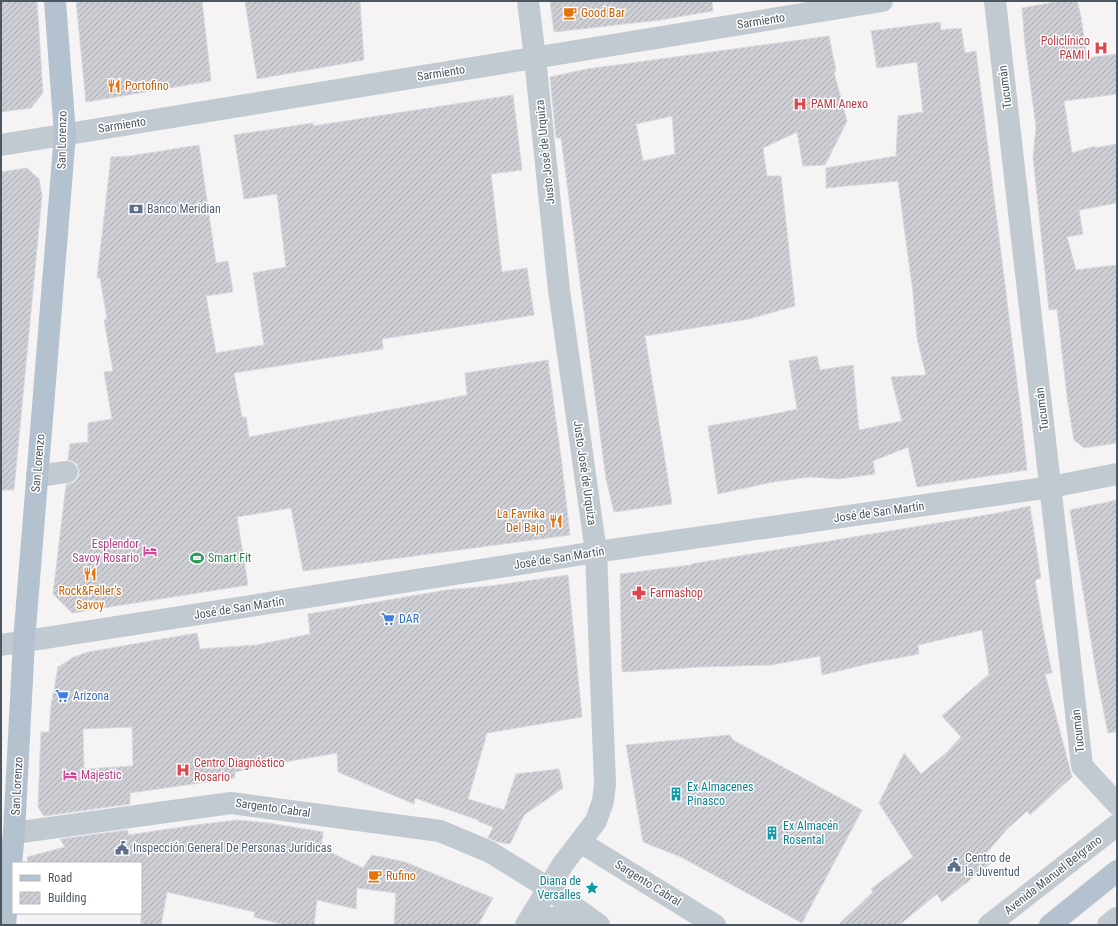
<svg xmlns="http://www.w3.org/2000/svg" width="1118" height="926" font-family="'Roboto Condensed',sans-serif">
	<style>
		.building { fill: url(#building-hatch); stroke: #d7d9de; fill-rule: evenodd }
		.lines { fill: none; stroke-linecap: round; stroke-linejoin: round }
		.minor { stroke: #c1cad1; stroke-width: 22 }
		.major { stroke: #b4c2d0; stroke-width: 22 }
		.labels { text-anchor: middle; stroke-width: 3; stroke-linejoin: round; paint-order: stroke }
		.food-label { font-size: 12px; fill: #c56008; stroke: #fff; text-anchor: start }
		.street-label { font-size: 12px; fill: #4b5660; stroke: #fff }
		.health-label { font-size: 12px; fill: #be3a42; stroke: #fff; text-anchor: start }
		.service-label { font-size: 12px; fill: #4e5e75; stroke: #fff; text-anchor: start }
		.hotel-label { font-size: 12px; fill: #b23c85; stroke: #fff; text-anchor: end }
		.leisure-label { font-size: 12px; fill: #27864d; stroke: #fff; text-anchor: start }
		.shop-label { font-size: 12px; fill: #366cbe; stroke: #fff; text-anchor: start }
		.culture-label { font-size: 12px; fill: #0d838f; stroke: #fff; text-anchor: start }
	</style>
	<defs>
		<pattern id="building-hatch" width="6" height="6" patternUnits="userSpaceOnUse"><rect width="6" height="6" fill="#cdcfd5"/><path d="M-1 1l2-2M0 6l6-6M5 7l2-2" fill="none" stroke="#a8abb0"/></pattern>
	</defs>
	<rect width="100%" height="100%" fill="#f5f3f3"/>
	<path class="building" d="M1 1H37L43 93 31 108 1 112Z
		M76 1H202L211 81 86 102Z
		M245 1H360L364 60 257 79Z
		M550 1H712L713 11 660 20 554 32Z
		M1060 1H1077L1081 17 1087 58 1117 54V94L1064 101 1072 153 1095 146V148L1117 144V203L1079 210 1083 234 1067 237 1076 270 1117 265V443L1084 448 1074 440 1068 404 1057 309 1049 310 1033 157 1036 127 1025 44 1022 8Z
		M940 22 941 30 961 28 965 53 976 51 1022 422 1027 470 917 487 908 447 873 461 875 474 839 479 809 477 773 482 718 494 708 426 760 417 797 409 789 361 817 356 820 370 853 365 859 430 902 421 891 377 926 375 917 338 913 293 898 181 826 188V168L896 156 898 116 923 112 917 62 877 68 871 31Z
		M829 36 836 71 834 72 847 121 825 165 803 166 797 132 763 148 767 176H781L795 306 749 319 645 336 672 504 614 512 606 479 561 138H556L550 77 587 69ZM672 116 675 154 643 161 636 124Z
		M513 95 522 170 491 174 502 272 527 268 534 315 382 339 383 349 234 373 242 417H246L249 437 467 395 465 373 548 360 562 465 570 535 303 571 291 508 237 517 248 585 72 613 53 594 66 485 75 482 79 476V471L77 464 72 461 68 460 70 444 88 442V423L112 419 104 372 113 371 104 320 107 319 100 278H97L111 157 130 156 199 145 216 263 228 261 233 292 206 296 216 353 264 345 253 273 286 267 277 194 244 199 234 135 313 123V126Z
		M27 168 39 179 42 196 14 490H1V172Z
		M1117 500V732L1108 733 1097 678 1070 510Z
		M1030 506 1041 578 1035 580 1044 634 1052 673 1045 674 1072 777 1030 815 1027 811 1006 830 985 855 991 863 942 902 937 894 899 925H838L873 892 871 889 913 857 879 803 904 753 921 774 946 753 961 737 942 716 989 674 982 630 918 645 919 654 871 663 822 675 820 656 771 665 701 667 622 672 620 574 691 565V564L998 513Z
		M568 575 582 717 487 733 468 799 504 810 516 774 559 769 563 788 524 815 510 844 498 842 488 838 493 827 478 821V820L415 798 414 804 338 772 337 753 284 762 235 772V778L130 793V804L44 816 38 807 41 732H49L51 706 58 667 74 657 88 652 197 633 200 649 257 645 310 634 308 614 446 590 490 586ZM132 727 133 766 84 769 83 729Z
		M730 735 733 740 862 810 802 923 681 857 643 842 626 745Z
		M238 820 268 823 323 832 321 848 363 868 372 855 405 862 493 898 478 925H394L396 893 357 888 356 909 317 900 314 925H285L254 917 255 912 167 892 161 925H141V863H28L27 857 65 847 60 839 128 830V835L203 824Z"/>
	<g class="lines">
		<path class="minor" d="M995 1 1082 766 1117 804
			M1 145 882 1
			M37 476 67 472
			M1 645 596 552 1051 487 1117 474
			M14 833 231 803 440 831 490 852 548 888 599 925
			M580 842 715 925
			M526 925 563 864 596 821 603 801 605 784 596 552 559 290 535 58 528 1
			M526 925 557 917 584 914
			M989 925 1117 825
			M1108 925 1117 918"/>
		<path class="major" d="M5 925 14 833 24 641 65 134 55 1
			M1050 925 1117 871"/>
	</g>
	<defs>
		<g id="cafe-bare" transform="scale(1.08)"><path d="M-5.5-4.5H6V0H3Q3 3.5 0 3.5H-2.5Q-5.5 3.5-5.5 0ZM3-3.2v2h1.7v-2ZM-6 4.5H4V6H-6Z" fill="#e8710a" stroke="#fff" stroke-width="2.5" paint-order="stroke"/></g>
		<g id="hospital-bare" transform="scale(1.08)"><path d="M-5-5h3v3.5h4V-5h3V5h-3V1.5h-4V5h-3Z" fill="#e0444e" stroke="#fff" stroke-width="2.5" paint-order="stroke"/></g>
		<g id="restaurant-bare" transform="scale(1.08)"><path d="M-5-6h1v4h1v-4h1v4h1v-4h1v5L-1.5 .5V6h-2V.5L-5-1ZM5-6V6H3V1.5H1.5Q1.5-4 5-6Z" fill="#e8710a" stroke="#fff" stroke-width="2.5" paint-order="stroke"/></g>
		<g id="bank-bare" transform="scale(1.08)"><path d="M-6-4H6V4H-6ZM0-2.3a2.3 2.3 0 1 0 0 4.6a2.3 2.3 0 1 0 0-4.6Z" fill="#5c6f8a" stroke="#fff" stroke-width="2.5" paint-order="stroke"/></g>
		<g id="hotel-bare" transform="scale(1.08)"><path d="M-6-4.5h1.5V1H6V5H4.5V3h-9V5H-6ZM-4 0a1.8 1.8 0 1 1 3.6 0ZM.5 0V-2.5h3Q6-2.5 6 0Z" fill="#d1479c" stroke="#fff" stroke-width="2.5" paint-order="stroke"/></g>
		<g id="stadium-bare" transform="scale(1.08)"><path d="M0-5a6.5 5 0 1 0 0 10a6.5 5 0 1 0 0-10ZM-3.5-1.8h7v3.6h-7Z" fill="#2e9e5b" stroke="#fff" stroke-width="2.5" paint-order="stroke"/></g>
		<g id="pharmacy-bare" transform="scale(1.08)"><path d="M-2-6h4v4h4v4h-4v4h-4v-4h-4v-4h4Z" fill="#e0444e" stroke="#fff" stroke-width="2.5" paint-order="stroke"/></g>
		<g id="supermarket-bare" transform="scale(1.08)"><path d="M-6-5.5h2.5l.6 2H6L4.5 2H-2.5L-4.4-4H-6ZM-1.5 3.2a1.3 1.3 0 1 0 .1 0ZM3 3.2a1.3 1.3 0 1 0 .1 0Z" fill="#3f7fe0" stroke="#fff" stroke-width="2.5" paint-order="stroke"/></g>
		<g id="building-bare" transform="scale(1.08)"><path d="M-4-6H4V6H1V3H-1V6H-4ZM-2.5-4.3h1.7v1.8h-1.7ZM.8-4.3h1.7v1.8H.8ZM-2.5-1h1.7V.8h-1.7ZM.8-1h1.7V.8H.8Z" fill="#0f9aa8" stroke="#fff" stroke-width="2.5" paint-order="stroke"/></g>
		<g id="civic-bare" transform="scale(1.08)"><path d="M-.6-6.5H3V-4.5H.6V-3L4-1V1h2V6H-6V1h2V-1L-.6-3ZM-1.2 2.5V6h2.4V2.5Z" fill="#5c6f8a" stroke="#fff" stroke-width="2.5" paint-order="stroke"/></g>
		<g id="sight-bare" transform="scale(1.08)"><path d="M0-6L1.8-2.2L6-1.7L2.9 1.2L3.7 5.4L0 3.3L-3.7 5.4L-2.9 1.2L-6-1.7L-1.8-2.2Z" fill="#0f9aa8" stroke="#fff" stroke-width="2.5" paint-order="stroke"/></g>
	</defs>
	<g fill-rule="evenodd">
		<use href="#cafe-bare" x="570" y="13"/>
		<use href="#hospital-bare" x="1101" y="48"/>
		<use href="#restaurant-bare" x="114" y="86"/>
		<use href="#hospital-bare" x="800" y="104"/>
		<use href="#bank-bare" x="136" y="209"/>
		<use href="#restaurant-bare" x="556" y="521"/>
		<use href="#hotel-bare" x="150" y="551"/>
		<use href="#stadium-bare" x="197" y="558"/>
		<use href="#restaurant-bare" x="90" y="574"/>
		<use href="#pharmacy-bare" x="639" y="593"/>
		<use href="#supermarket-bare" x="388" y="619"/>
		<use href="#supermarket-bare" x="62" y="696"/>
		<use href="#hospital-bare" x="183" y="770"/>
		<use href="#hotel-bare" x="70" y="775"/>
		<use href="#building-bare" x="676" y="794"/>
		<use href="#building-bare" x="772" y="833"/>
		<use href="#civic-bare" x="122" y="848"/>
		<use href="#civic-bare" x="954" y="865"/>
		<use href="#cafe-bare" x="375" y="876"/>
		<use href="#sight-bare" x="592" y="888"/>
	</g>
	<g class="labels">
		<g class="food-label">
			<text x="581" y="17">Good Bar</text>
			<text x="125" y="90">Portofino</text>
			<text x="545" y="518" text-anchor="end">La Favrika<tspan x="545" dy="14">Del Bajo</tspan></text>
			<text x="90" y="595" text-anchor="middle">Rock&amp;Feller's<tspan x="90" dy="14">Savoy</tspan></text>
			<text x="386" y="880">Rufino</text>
		</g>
		<g class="street-label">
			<text transform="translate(761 21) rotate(-9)" y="4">Sarmiento</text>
			<text transform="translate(441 73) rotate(-9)" y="4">Sarmiento</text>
			<text transform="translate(1005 87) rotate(-97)" y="4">Tucumán</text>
			<text transform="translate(122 125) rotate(-9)" y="4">Sarmiento</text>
			<text transform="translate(62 140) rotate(-89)" y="4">San Lorenzo</text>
			<text transform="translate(545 152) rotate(-96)" y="4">Justo José de Urquiza</text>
			<text transform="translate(1042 409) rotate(-97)" y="4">Tucumán</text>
			<text transform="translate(38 463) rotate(-85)" y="4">San Lorenzo</text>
			<text transform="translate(585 473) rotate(82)" y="4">Justo José de Urquiza</text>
			<text transform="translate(879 512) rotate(-8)" y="4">José de San Martín</text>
			<text transform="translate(559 558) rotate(-9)" y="4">José de San Martín</text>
			<text transform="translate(239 608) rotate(-9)" y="4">José de San Martín</text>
			<text transform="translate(1078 731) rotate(-96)" y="4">Tucumán</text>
			<text transform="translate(17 786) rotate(-87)" y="4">San Lorenzo</text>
			<text transform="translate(273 808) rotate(8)" y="4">Sargento Cabral</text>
			<text transform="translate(1053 875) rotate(-38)" y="4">Avenida Manuel Belgrano</text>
			<text transform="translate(648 883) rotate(32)" y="4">Sargento Cabral</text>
		</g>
		<g class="health-label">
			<text x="1090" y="45" text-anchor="end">Policlínico<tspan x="1090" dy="14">PAMI I</tspan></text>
			<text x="811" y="108">PAMI Anexo</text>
			<text x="650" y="597">Farmashop</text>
			<text x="194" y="767">Centro Diagnóstico<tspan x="194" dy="14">Rosario</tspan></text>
		</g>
		<g class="service-label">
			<text x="147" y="213">Banco Meridian</text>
			<text x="133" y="852">Inspección General De Personas Jurídicas</text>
			<text x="965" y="862">Centro de<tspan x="965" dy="14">la Juventud</tspan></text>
		</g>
		<g class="hotel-label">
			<text x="139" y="548">Esplendor<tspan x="139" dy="14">Savoy Rosario</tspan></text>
			<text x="81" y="779" text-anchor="start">Majestic</text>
		</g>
		<g class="leisure-label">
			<text x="208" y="562">Smart Fit</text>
		</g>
		<g class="shop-label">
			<text x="399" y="623">DAR</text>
			<text x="73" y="700">Arizona</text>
		</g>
		<g class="culture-label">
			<text x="687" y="791">Ex Almacenes<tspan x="687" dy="14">Pinasco</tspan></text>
			<text x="783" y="830">Ex Almacén<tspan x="783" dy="14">Rosental</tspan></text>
			<text x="581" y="885" text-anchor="end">Diana de<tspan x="581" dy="14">Versalles</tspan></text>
		</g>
	</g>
	<rect width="1118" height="926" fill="none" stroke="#4b5660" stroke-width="4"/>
	<rect x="12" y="862" width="130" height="52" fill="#ffffff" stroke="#b7bbbf"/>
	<rect x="20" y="875" width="20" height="6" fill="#b4c2d0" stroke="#b7bbbf"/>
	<text x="48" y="882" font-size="12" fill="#4b5660">Road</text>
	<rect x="20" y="892" width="20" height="12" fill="url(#building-hatch)" stroke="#b7bbbf"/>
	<text x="48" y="902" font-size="12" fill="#4b5660">Building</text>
</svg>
